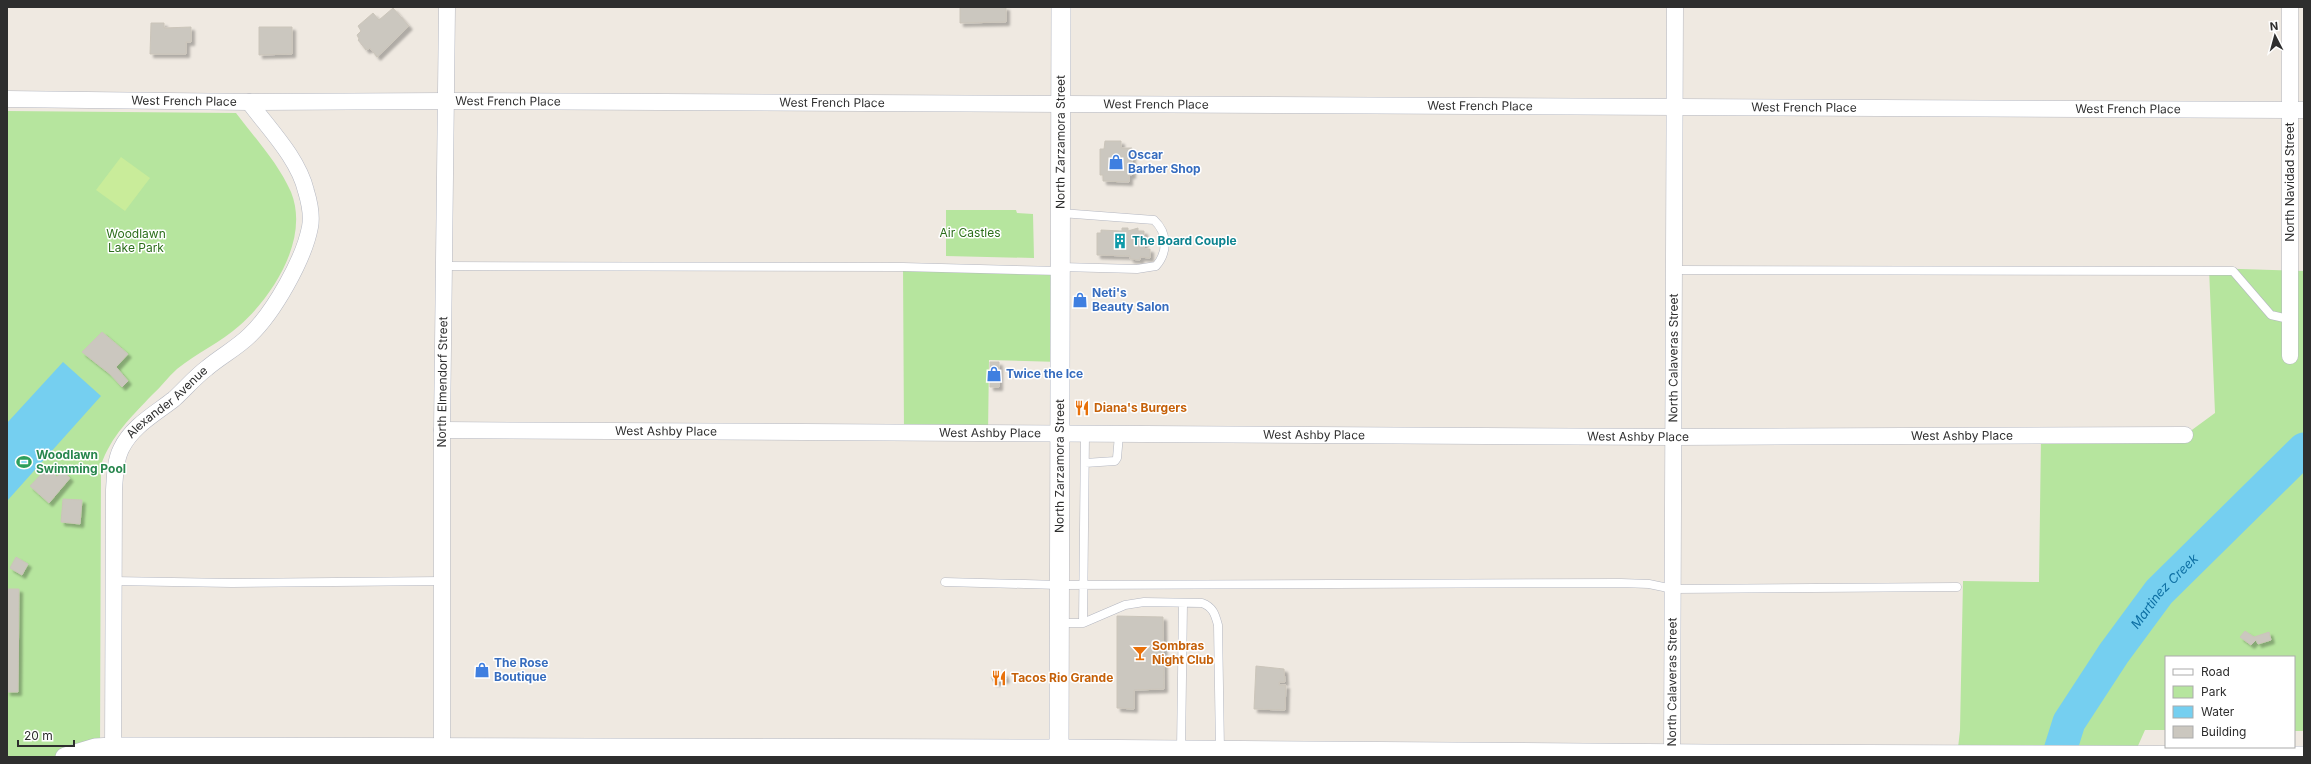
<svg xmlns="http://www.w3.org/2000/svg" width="2311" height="764" font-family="Inter,sans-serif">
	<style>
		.green { fill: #b6e59e }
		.pitch { fill: #c9ec9a }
		.water { fill: #75cff0 }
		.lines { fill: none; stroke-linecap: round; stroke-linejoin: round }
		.river { stroke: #75cff0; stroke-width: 33 }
		.building { fill: #cbc7bf; stroke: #cbc5ba; filter: url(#shadow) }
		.service-casing { stroke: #b4b7c1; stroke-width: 9 }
		.minor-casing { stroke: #b4b7c1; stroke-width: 17 }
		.tertiary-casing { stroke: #b4b7c1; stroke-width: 20 }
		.service { stroke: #fff; stroke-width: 8 }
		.minor { stroke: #fff; stroke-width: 16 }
		.tertiary { stroke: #fff; stroke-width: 19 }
		.labels { text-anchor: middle; stroke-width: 3; stroke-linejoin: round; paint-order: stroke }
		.street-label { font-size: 12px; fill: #2e2e2e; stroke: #fff }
		.shop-label { font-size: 12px; font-weight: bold; fill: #366cbe; stroke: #fff; text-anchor: start }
		.park-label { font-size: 12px; fill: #2c6e1b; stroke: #fff }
		.culture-label { font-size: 12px; font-weight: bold; fill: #0d838f; stroke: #fff; text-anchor: start }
		.food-label { font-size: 12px; font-weight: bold; fill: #c56008; stroke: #fff; text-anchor: start }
		.leisure-label { font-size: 12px; font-weight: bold; fill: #27864d; stroke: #fff; text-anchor: start }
		.water-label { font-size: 13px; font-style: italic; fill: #0d6fa3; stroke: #fff }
	</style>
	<defs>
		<filter id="shadow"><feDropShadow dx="3.5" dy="3.5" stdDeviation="1" flood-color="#0004"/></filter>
	</defs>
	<rect width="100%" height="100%" fill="#efe9e1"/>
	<path class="green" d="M7 111 236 113C255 138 278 163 291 192 310 239 273 296 239 326 221 342 197 353 177 369 168 377 161 387 152 395 131 417 111 436 101 465L100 757H7Z
		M946 210H1016L1017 213 1033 214 1034 258 946 256Z
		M903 267 1060 271V362L989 360 988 434 904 433Z
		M2209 268 2304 271 2303 731H2294V657H2166V730H2145L2133 757H1957L1960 730 1963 581 2039 582 2041 436 2185 435 2215 413Z"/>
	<path class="pitch" d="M121 157 150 178 125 211 96 190Z"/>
	<path class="water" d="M63 362 101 396 7 501V423Z"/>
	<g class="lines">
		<path class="river" id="s1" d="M2058 757 2069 722 2114 653 2159 592 2304 449"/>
	</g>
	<path class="building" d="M960 7H1006V22L960 23Z
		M393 8 409 26 377 57 370 48 366 50 358 40 359 39 357 35 361 31 358 26 373 13 379 20Z
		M151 23H164V28L191 27V42H186V54H150Z
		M259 27H292V54L259 55Z
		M1105 141H1121V148H1132V175H1129V182L1103 181V175H1100V149H1104Z
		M1122 228H1128V231L1138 228V231H1144V249H1150V258L1140 257V260L1130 259V256L1097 255V233H1101V230L1122 231Z
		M102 332 128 354 116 367 128 381 122 387 110 374 82 352Z
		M990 362H999V387H990Z
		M48 467 57 477 62 471 70 478 49 503 30 486Z
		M63 499 82 500 80 524 61 522Z
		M16 557 28 564 22 575 10 568Z
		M7 589H19L18 692H7Z
		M1117 616 1163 617 1164 689 1134 690V709L1117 708Z
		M2245 631 2254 637 2269 632 2271 640 2258 644 2256 640 2251 645 2240 637Z
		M1256 666 1284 669 1285 682H1279V685H1286L1285 710 1254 709Z
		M1004 673 1006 679 994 683 991 677Z"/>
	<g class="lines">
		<g class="service-casing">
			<path id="service" d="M444 266 903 267 1060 271
				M1061 267 1137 269 1156 266C1168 252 1168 233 1154 220L1061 213
				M1674 270 2233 271 2271 315 2289 319
				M1085 463 1115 461 1117 458 1119 435
				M113 581 232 583 443 581
				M945 582 1059 585 1621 583 1649 584 1673 589 1957 587
				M1059 623H1083L1125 605 1144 602 1202 603C1213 607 1215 614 1218 625L1220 750
				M1083 623 1085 434
				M1181 750 1183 603"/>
		</g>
		<g class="minor-casing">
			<g id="minor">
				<path id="s2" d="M7 99 249 102 446 101 2304 110"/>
				<path d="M2290 356V7"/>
				<path id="s3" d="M442 430 1673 437 2185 435"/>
				<path id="s4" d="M113 757 114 490C115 476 115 461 121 449 132 426 155 414 174 399 185 389 195 377 207 368 221 356 237 348 250 335 274 312 304 259 310 227 312 217 309 201 306 191 298 158 269 129 249 102"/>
				<path id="s5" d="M442 757V430L447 7"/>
				<path id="s6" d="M1672 757 1675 7"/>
			</g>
		</g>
		<g class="tertiary-casing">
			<g id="tertiary">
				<path d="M65 757 95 748 113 747 1059 749 1708 754 2304 756"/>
				<path id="s7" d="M1059 757 1061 7"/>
			</g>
		</g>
		<use href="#service" class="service"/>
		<use href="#minor" class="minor"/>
		<use href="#tertiary" class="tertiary"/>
	</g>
	<defs>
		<g id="shop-bare" transform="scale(1.2)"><path d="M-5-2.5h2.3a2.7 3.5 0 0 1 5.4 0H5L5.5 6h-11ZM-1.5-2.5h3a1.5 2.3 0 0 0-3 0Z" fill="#3f7fe0" stroke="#fff" stroke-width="2.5" paint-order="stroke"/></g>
		<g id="building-bare" transform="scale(1.2)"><path d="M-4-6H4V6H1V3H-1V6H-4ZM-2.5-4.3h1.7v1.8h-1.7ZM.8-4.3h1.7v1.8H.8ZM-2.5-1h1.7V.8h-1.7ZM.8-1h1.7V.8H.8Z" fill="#0f9aa8" stroke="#fff" stroke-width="2.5" paint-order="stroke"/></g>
		<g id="restaurant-bare" transform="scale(1.2)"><path d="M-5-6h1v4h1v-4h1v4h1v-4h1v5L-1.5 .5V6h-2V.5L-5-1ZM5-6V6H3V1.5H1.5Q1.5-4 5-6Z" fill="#e8710a" stroke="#fff" stroke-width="2.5" paint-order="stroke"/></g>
		<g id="stadium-bare" transform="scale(1.2)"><path d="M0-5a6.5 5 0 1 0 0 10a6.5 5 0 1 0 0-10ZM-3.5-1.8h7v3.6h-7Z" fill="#2e9e5b" stroke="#fff" stroke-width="2.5" paint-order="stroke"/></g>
		<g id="bar-bare" transform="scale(1.2)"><path d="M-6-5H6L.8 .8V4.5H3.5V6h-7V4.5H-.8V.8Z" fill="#e8710a" stroke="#fff" stroke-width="2.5" paint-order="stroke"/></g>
	</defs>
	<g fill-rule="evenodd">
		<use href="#shop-bare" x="1116" y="162"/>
		<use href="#building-bare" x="1120" y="241"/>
		<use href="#shop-bare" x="1080" y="300"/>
		<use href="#shop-bare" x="994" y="374"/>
		<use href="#restaurant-bare" x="1082" y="408"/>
		<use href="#stadium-bare" x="24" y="462"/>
		<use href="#bar-bare" x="1140" y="653"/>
		<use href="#shop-bare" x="482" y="670"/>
		<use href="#restaurant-bare" x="999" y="678"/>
	</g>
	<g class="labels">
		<g class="street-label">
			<text dy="4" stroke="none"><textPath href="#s2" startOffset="177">West French Place</textPath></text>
			<text dy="4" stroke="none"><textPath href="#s2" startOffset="501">West French Place</textPath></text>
			<text dy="4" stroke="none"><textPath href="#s2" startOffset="825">West French Place</textPath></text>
			<text dy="4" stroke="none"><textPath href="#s2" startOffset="1149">West French Place</textPath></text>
			<text dy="4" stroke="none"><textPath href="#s2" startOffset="1473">West French Place</textPath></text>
			<text dy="4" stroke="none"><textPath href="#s2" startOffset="1797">West French Place</textPath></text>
			<text dy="4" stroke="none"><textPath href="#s2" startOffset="2121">West French Place</textPath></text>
			<text dy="4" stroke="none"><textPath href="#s7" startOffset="615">North Zarzamora Street</textPath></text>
			<text transform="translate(2290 182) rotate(-90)" y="4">North Navidad Street</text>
			<text dy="4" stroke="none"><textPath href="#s6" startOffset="399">North Calaveras Street</textPath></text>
			<text dy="4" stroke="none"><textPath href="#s5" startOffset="375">North Elmendorf Street</textPath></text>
			<text dy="4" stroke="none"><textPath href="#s4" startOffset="375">Alexander Avenue</textPath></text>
			<text dy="4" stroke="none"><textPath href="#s3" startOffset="224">West Ashby Place</textPath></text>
			<text dy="4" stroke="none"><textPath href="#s3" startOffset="548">West Ashby Place</textPath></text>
			<text dy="4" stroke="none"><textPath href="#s3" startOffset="872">West Ashby Place</textPath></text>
			<text dy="4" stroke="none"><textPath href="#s3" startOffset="1520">West Ashby Place</textPath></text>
			<text dy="4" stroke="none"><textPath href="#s3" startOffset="1196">West Ashby Place</textPath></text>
			<text dy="4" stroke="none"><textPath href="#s7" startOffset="291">North Zarzamora Street</textPath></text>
			<text dy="4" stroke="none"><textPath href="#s6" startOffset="75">North Calaveras Street</textPath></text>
		</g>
		<g class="shop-label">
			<text x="1128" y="159">Oscar<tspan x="1128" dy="14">Barber Shop</tspan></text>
			<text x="1092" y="297">Neti's<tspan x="1092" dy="14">Beauty Salon</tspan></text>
			<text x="1006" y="378">Twice the Ice</text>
			<text x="494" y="667">The Rose<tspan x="494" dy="14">Boutique</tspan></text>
		</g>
		<g class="park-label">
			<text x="970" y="237">Air Castles</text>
			<text x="136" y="238">Woodlawn<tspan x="136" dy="14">Lake Park</tspan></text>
		</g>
		<g class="culture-label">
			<text x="1132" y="245">The Board Couple</text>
		</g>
		<g class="food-label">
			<text x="1094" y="412">Diana's Burgers</text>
			<text x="1152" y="650">Sombras<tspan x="1152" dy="14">Night Club</tspan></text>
			<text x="1011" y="682">Tacos Rio Grande</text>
		</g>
		<g class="leisure-label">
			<text x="36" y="459">Woodlawn<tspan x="36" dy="14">Swimming Pool</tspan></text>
		</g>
		<g class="water-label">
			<text dy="5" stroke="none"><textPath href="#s1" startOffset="199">Martinez Creek</textPath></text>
		</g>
	</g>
	<rect width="2311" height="764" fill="none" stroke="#2e2e2e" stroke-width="16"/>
	<rect x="2165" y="656" width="130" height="92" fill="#ffffff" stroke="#ababab"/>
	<rect x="2173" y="669" width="20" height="6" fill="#ffffff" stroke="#ababab"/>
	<text x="2201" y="676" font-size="12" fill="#2e2e2e">Road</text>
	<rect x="2173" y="686" width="20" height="12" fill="#b6e59e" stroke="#ababab"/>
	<text x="2201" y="696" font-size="12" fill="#2e2e2e">Park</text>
	<rect x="2173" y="706" width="20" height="12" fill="#75cff0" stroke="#ababab"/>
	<text x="2201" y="716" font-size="12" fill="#2e2e2e">Water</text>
	<rect x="2173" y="726" width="20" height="12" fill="#cbc7bf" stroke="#ababab"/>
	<text x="2201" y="736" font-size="12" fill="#2e2e2e">Building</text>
	<g transform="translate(2275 36) rotate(354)" stroke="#ffffff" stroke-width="3" paint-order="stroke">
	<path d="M0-3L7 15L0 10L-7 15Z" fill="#2e2e2e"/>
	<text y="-6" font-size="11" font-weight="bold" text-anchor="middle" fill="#2e2e2e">N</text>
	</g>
	<path d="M18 740v6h56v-6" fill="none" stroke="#2e2e2e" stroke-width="2"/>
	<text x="24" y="740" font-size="12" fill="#2e2e2e" stroke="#ffffff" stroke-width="3" paint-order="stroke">20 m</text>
</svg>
